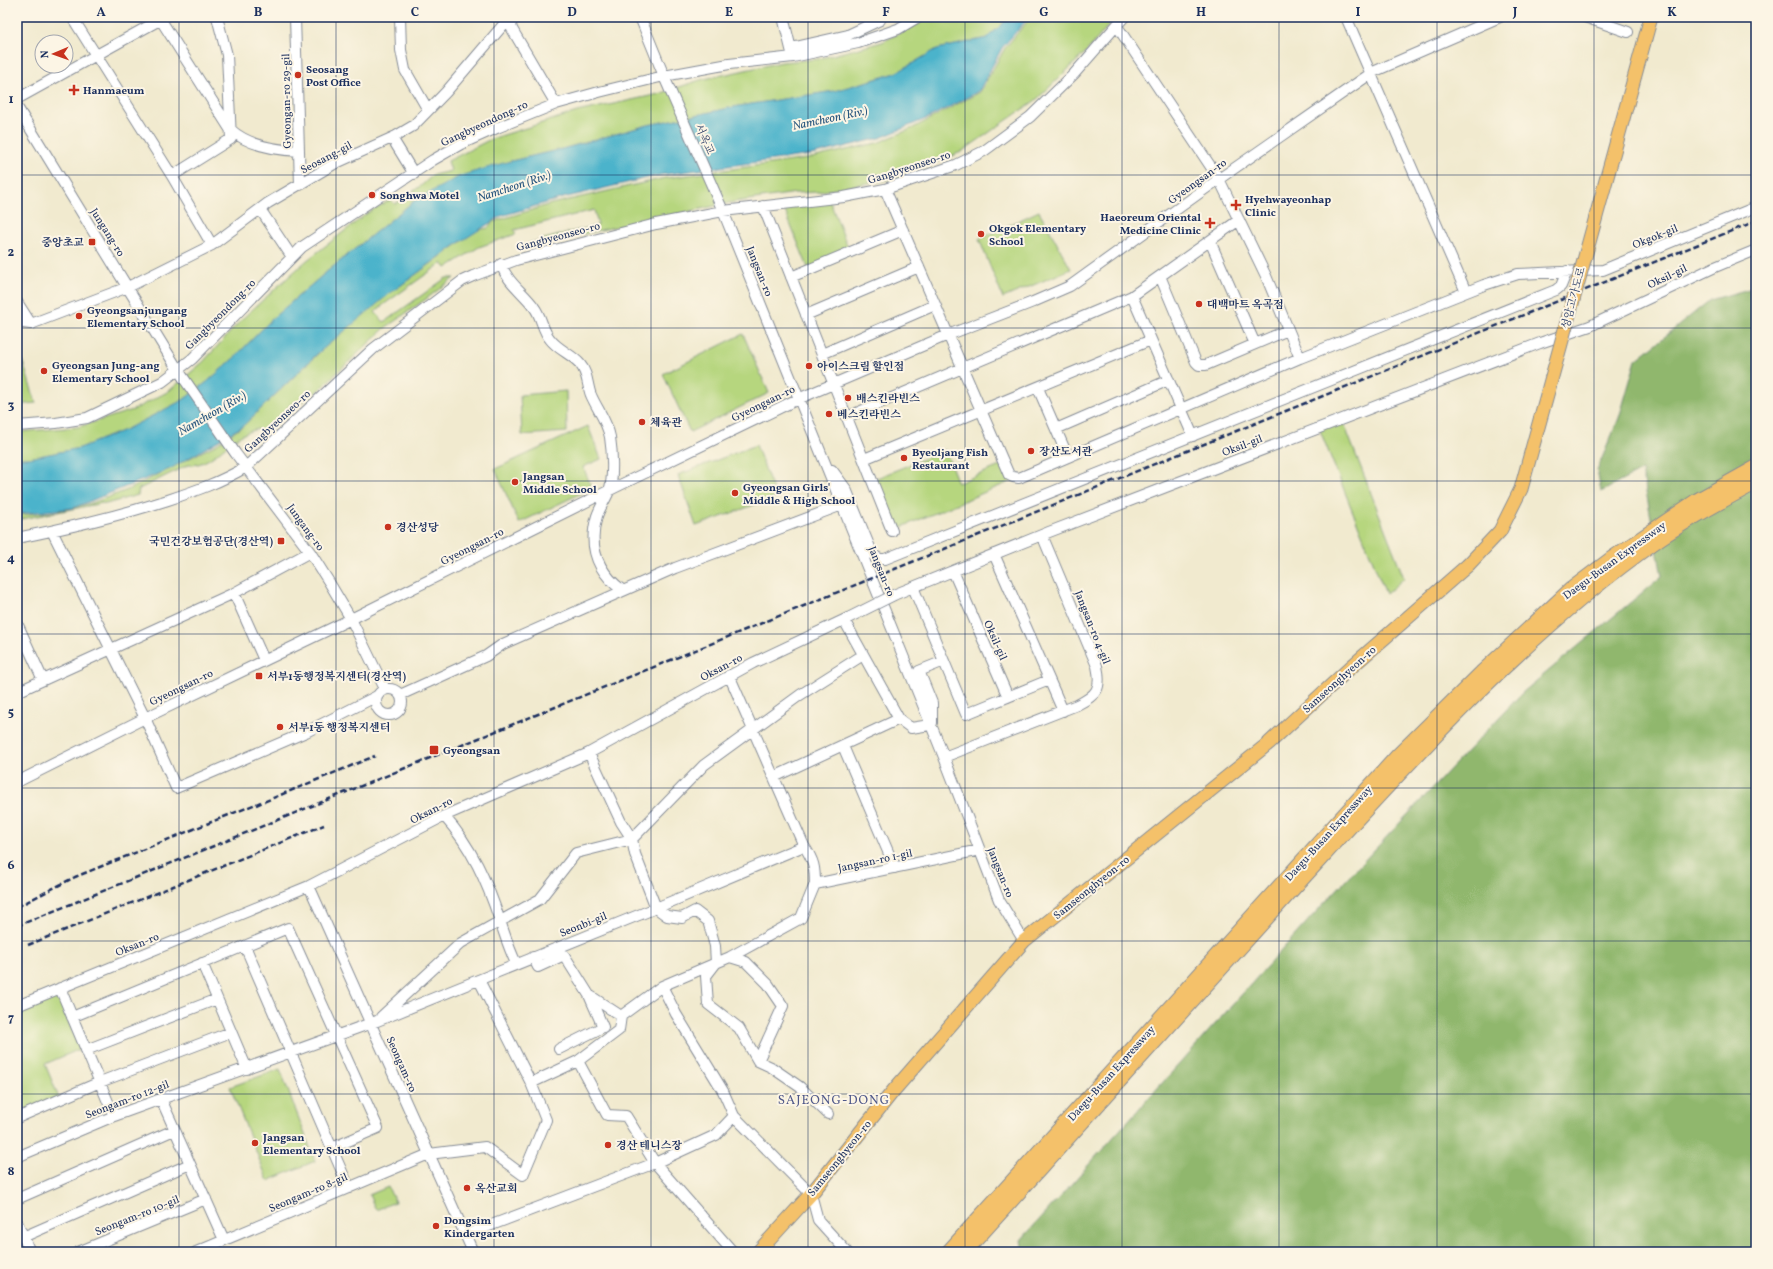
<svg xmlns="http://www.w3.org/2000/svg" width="1773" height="1269" font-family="Vollkorn,'Noto Serif KR',serif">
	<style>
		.green { fill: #b6d67e; stroke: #68826e }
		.forest { fill: #90b76d; stroke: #567366 }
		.water { fill: #4cb3cb; stroke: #347194 }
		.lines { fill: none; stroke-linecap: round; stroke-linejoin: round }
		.minor-casing { stroke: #868c96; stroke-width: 12 }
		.major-casing { stroke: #868c96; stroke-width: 15 }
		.highway-casing { stroke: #868c96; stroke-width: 17 }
		.minor { stroke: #fff; stroke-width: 10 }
		.major { stroke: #f4c16a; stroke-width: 13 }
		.highway { stroke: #f4c16a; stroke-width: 15 }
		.rail { stroke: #1b2f5e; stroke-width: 2.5; stroke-dasharray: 6 3; stroke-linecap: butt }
		.minor-bridge-casing { stroke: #868c96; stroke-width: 12; stroke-linecap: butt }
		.major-bridge-casing { stroke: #868c96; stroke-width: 15; stroke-linecap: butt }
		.minor-bridge { stroke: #fff; stroke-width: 10 }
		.major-bridge { stroke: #f4c16a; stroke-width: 13 }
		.grid { fill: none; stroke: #1b2f5e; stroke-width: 1; stroke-opacity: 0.55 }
		.poi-dot { fill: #c8321e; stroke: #fcf5e5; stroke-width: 1.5 }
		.labels { text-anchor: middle; stroke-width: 4; stroke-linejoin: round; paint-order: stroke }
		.poi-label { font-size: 11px; font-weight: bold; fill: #1b2f5e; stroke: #fcf5e5; text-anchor: start }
		.street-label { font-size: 11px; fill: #1b2f5e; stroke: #fcf5e5 }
		.water-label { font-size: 12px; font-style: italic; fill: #2a577f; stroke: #fcf5e5 }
		.quarter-label { font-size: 13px; letter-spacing: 1px; fill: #50598a; stroke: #fcf5e5 }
		.neatline { fill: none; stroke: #1b2f5e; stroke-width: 1.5 }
		.grid-label { font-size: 13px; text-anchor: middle; font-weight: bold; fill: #1b2f5e }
	</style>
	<rect width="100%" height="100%" fill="#fcf5e5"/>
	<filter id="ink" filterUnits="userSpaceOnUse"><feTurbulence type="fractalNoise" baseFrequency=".025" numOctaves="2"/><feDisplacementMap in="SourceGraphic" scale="8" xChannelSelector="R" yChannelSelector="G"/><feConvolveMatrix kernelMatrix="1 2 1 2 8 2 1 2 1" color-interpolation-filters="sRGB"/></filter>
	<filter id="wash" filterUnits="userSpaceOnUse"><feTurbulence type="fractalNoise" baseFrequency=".012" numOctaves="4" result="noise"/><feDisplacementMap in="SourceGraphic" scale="16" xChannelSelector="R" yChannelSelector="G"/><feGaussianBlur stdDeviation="0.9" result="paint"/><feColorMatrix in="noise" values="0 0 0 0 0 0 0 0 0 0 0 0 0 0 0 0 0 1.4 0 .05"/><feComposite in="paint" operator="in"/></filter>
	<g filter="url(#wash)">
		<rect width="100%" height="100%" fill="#f1eacf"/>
		<path class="green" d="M928 17H1010L987 38 937 49 896 73 834 91 739 106 648 125 562 149 507 162 414 201 324 274 274 317 234 358 207 382 183 400 127 429 80 448 29 458H17V432L78 427 133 410 169 391 203 362 243 318 306 261 369 212 390 200 395 204 422 185 433 175 451 171 448 161 491 139 577 112 659 94 700 80 782 62 818 59 882 42 920 23Z
			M1031 17H1116L1086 52 1036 100 961 152 897 178 818 192 796 193 734 202 601 230 530 247 529 243 598 225 594 210 514 230 516 234 479 247 446 268 442 263 383 305 375 312 384 322 446 278H454L426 299 385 328 308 400 291 404 262 434 258 429C254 430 249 431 246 433 227 441 210 467 188 465L139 489 138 495 106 504 103 503 17 520V515L53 512 92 503 130 489 217 444 243 426 325 347 364 312 469 236 478 230 488 228 492 222 551 204 665 178 807 159 877 143 913 128 980 92 1005 48Z
			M829 199 850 253 809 270 782 204Z
			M1039 211 1071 269 1003 298 979 239Z
			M743 334 769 393 690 432 663 374Z
			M17 344 36 403 17 405Z
			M566 391 567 432 522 435 520 395Z
			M1342 419 1404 578 1386 594 1319 428Z
			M588 426 601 459 583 467 592 488 519 523 495 469Z
			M756 445 776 497 696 526 678 475Z
			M945 450 958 483 1005 464 1019 478 892 531 872 480Z
			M51 995 59 1000 80 1049 45 1064 59 1098 17 1116V1009Z
			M280 1069 315 1161 268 1181 230 1087Z
			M388 1187 395 1202 376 1210 369 1195Z"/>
		<path class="forest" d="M1756 287V1252H1023L1021 1240 1315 913 1522 693 1662 576 1642 470 1601 492 1597 470 1619 418 1636 360 1710 300Z"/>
		<path class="water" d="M1010 17H1029L1002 48 979 91 928 118 880 138 811 155 660 175 563 198 501 216 460 242 389 294 317 354 243 426 170 469 73 508 17 514V458H29L80 448 127 429 183 400 207 382 234 358 274 317 324 274 414 201 460 176 507 162 562 149 648 125 739 106 834 91 869 81 896 73 937 49 987 38Z"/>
	</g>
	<g filter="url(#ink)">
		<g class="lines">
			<g class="minor-casing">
				<path id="minor" d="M72 17 172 176 212 245
					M159 17 230 129C248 146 275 150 299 151
					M295 17 300 185
					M400 17 401 50 405 70 428 110
					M509 17 512 29 556 104
					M640 17 666 81 723 211 944 757 999 900 1024 941
					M783 17 792 53
					M1346 17 1466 292
					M1585 17 1628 32
					M1117 26 1219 179 1266 276 1300 358
					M791 48 848 35 880 20
					M17 99 165 17
					M17 107 178 370 236 454 310 552 329 582 351 619 385 689
					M392 138 414 174
					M172 176 231 139 227 55 217 17
					M885 189 1009 475 1013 477 1019 478 1300 358 1484 285 1518 274 1603 270 1756 207
					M763 206 892 531
					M260 209 292 257
					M1210 241 1255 344
					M501 264C507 282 523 292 534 307 542 317 542 330 550 339 558 350 572 354 580 364 588 373 587 385 591 395 597 409 607 421 610 437 612 450 614 478 609 491 606 499 600 507 597 516 588 546 597 571 622 590
					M1160 276 1196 362 1199 365H1206L1288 330
					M791 277 903 230
					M1132 296 1193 436
					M17 302 31 324
					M806 315 919 267
					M17 322 31 324 128 287 212 245 268 203 334 164 396 136 413 126 446 92 510 17
					M822 354 935 305
					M1038 388 1068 457
					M847 417 1132 296 1239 220
					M17 426 56 423 87 418 162 382 192 359 302 247 433 160 461 144 499 127 556 104 599 92 664 76 729 64 793 57 858 43 898 29 918 17
					M1056 429 1169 380
					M864 459 1151 340
					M832 470 846 489 873 555 880 559H885L1556 290 1561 286 1567 271
					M52 531 145 718 176 788 306 732 377 696
					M17 538C68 528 118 516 168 500 195 491 221 482 246 467L373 349 462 281 473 276 516 260 656 224 723 211 844 197 885 189 956 165 984 151 1030 117 1074 74 1124 17
					M994 554 1063 711
					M953 571 1008 697
					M913 587 966 714 1049 680
					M234 593 264 660
					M891 596 1049 532 1540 343 1590 326 1715 267 1756 250
					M844 620 899 719 911 728 930 725
					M17 623 43 680
					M729 675 804 846C814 861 815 867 815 884L980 850
					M376 702a13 13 0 1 1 26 0a13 13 0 1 1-26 0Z
					M17 692 234 593 310 552
					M400 695 486 656 503 644 675 568 842 505
					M932 723V703L919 671 944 661
					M843 746 895 868
					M944 757 1077 705C1097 695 1102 689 1097 666L1042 535
					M774 777 899 719
					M17 782 145 718 351 619 616 487 798 399 948 335 1033 302 1070 286 1219 179 1373 72 1500 17
					M444 816C472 847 487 882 500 921 505 935 509 949 516 963
					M309 886 473 1252
					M245 946 349 1188
					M533 957 538 967 564 955 589 995 603 1027 559 1049
					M730 957 746 962 768 984 783 1006 758 1061
					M202 963 247 1069
					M479 980 531 1083 578 1061 619 1030 621 1016 662 986 730 957 801 918 815 884
					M662 986 676 1014 723 1091 734 1116 811 1194 818 1220 847 1252
					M60 988 114 1116
					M589 995 621 1016
					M17 1006 309 886 444 816 589 753 753 663 848 618
					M72 1017 288 928 378 1128 332 1148
					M381 1017 461 943 540 899 576 853 632 839 621 822 589 753
					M86 1050 217 999
					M578 1061 607 1115 626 1116 655 1163 733 1252
					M161 1099 224 1240
					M828 1114 800 1087 771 1067 758 1061 739 1028 708 1004 706 976 716 963 715 946 708 921 695 911 682 918 667 916 656 908 635 854 632 839 704 765 800 695 863 655
					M17 1118 100 1082 231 1032
					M17 1157 114 1116 377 1021 656 908 804 846
					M17 1199 174 1130
					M17 1222 30 1252
					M465 1235 655 1163 716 1135 734 1116
					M23 1237 190 1164
					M78 1252 206 1199
					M196 1252 429 1154 485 1147 523 1175 546 1120 531 1083"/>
			</g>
			<g class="major-casing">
				<path id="major" d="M758 1252 811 1194 894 1090 1024 941 1269 743 1350 668 1468 565"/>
			</g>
			<g class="highway-casing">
				<path id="highway" d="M949 1252 1399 755 1482 673 1571 590 1612 559 1697 501 1756 468
					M964 1252C1074 1131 1183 1009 1293 888 1405 766 1519 637 1655 541 1687 519 1722 500 1756 482"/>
			</g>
			<use href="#minor" class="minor"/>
			<use href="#major" class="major"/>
			<use href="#highway" class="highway"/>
			<path class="rail" d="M256 805 375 756
				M17 907 75 877 261 802
				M17 926 880 575 1756 221
				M28 945 324 825"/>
			<g class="minor-bridge-casing">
				<path id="minor-bridge" d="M848 618 894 595"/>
			</g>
			<g class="major-bridge-casing">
				<path id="major-bridge" d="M1468 565 1500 531 1521 489 1651 17"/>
			</g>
			<use href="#minor-bridge" class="minor-bridge"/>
			<use href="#major-bridge" class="major-bridge"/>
		</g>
	</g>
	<path class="grid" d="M179 17V1252M336 17V1252M494 17V1252M651 17V1252M808 17V1252M965 17V1252M1122 17V1252M1279 17V1252M1437 17V1252M1594 17V1252M17 175H1756M17 328H1756M17 481H1756M17 634H1756M17 788H1756M17 941H1756M17 1094H1756"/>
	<g class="poi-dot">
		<circle cx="298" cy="75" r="4"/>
		<path d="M72 84h4v4h4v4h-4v4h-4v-4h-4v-4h4z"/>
		<circle cx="372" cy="195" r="4"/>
		<path d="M1234 199h4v4h4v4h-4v4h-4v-4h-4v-4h4z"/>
		<path d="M1208 217h4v4h4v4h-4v4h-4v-4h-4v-4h4z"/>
		<circle cx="981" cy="234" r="4"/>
		<rect x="88" y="238" width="8" height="8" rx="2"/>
		<circle cx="1199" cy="304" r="4"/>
		<circle cx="79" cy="316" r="4"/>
		<circle cx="809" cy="366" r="4"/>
		<circle cx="44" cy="371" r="4"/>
		<circle cx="848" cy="398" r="4"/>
		<circle cx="829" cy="414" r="4"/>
		<circle cx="642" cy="422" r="4"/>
		<circle cx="1031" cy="451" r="4"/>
		<circle cx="904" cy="458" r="4"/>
		<circle cx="515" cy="482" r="4"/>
		<circle cx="735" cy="493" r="4"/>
		<circle cx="388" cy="527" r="4"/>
		<rect x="277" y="537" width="8" height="8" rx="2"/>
		<rect x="255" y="672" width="8" height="8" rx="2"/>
		<circle cx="280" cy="727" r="4"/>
		<rect x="429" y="745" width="10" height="10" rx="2"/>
		<circle cx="255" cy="1143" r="4"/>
		<circle cx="608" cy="1145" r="4"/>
		<circle cx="467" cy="1188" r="4"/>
		<circle cx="436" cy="1226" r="4"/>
	</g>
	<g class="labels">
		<g class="poi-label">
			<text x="306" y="73">Seosang<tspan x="306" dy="13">Post Office</tspan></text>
			<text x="83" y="94">Hanmaeum</text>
			<text x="380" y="199">Songhwa Motel</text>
			<text x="1245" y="203">Hyehwayeonhap<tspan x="1245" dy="13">Clinic</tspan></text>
			<text x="1201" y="221" text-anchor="end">Haeoreum Oriental<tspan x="1201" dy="13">Medicine Clinic</tspan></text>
			<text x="989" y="232">Okgok Elementary<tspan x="989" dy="13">School</tspan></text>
			<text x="84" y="246" text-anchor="end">중앙초교</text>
			<text x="1207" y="308">대백마트 옥곡점</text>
			<text x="87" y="314">Gyeongsanjungang<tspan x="87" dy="13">Elementary School</tspan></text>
			<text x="52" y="369">Gyeongsan Jung-ang<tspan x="52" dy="13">Elementary School</tspan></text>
			<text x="817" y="370">아이스크림 할인점</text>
			<text x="856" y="402">배스킨라빈스</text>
			<text x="837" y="418">베스킨라빈스</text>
			<text x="650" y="426">체육관</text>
			<text x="1039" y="455">장산도서관</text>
			<text x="912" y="456">Byeoljang Fish<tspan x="912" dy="13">Restaurant</tspan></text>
			<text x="523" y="480">Jangsan<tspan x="523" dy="13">Middle School</tspan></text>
			<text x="743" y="491">Gyeongsan Girls'<tspan x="743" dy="13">Middle &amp; High School</tspan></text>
			<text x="396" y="531">경산성당</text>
			<text x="273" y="545" text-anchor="end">국민건강보험공단(경산역)</text>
			<text x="267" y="680">서부1동행정복지센터(경산역)</text>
			<text x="288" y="731">서부1동 행정복지센터</text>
			<text x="443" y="754">Gyeongsan</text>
			<text x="263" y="1141">Jangsan<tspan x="263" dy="13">Elementary School</tspan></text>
			<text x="616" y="1149">경산 테니스장</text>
			<text x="475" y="1192">옥산교회</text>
			<text x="444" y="1224">Dongsim<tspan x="444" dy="13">Kindergarten</tspan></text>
		</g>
		<g class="street-label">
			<text transform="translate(286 101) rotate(-91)" y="4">Gyeongan-ro 29-gil</text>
			<text transform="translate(484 123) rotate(-25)" y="4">Gangbyeondong-ro</text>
			<text transform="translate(705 139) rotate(66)" y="4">서옥교</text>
			<text transform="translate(326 157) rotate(-28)" y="4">Seosang-gil</text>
			<text transform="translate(909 167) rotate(-18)" y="4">Gangbyeonseo-ro</text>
			<text transform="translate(1197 181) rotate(-36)" y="4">Gyeongsan-ro</text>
			<text transform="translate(108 232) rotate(58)" y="4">Jungang-ro</text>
			<text transform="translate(558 236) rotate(-15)" y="4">Gangbyeonseo-ro</text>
			<text transform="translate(1655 236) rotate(-22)" y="4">Okgok-gil</text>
			<text transform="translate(760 271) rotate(68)" y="4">Jangsan-ro</text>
			<text transform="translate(1667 276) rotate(-26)" y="4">Oksil-gil</text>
			<text transform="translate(1573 298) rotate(-75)" y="4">성암고가도로</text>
			<text transform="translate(220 314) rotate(-45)" y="4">Gangbyeondong-ro</text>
			<text transform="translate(763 403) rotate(-26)" y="4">Gyeongsan-ro</text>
			<text transform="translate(277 421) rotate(-43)" y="4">Gangbyeonseo-ro</text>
			<text transform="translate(1242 445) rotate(-21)" y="4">Oksil-gil</text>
			<text transform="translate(306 527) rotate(54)" y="4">Jungang-ro</text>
			<text transform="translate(472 546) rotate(-27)" y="4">Gyeongsan-ro</text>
			<text transform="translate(1614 560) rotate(-36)" y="4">Daegu-Busan Expressway</text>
			<text transform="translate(882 571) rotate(68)" y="4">Jangsan-ro</text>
			<text transform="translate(1093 627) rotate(68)" y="4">Jangsan-ro 4-gil</text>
			<text transform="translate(996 640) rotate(66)" y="4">Oksil-gil</text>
			<text transform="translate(721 667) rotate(-28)" y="4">Oksan-ro</text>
			<text transform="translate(1339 679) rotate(-42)" y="4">Samseonghyeon-ro</text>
			<text transform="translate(181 687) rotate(-26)" y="4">Gyeongsan-ro</text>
			<text transform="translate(431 810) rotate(-27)" y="4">Oksan-ro</text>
			<text transform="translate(1328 833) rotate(-48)" y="4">Daegu-Busan Expressway</text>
			<text transform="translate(875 860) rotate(-12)" y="4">Jangsan-ro 1-gil</text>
			<text transform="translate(1001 872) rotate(68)" y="4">Jangsan-ro</text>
			<text transform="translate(1091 887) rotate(-39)" y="4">Samseonghyeon-ro</text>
			<text transform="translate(583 924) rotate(-22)" y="4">Seonbi-gil</text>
			<text transform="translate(137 944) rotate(-22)" y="4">Oksan-ro</text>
			<text transform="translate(402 1064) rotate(66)" y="4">Seongam-ro</text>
			<text transform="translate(1111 1073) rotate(-48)" y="4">Daegu-Busan Expressway</text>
			<text transform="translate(127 1099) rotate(-21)" y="4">Seongam-ro 12-gil</text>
			<text transform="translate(839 1158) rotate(-51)" y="4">Samseonghyeon-ro</text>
			<text transform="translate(308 1192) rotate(-23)" y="4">Seongam-ro 8-gil</text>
			<text transform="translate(137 1215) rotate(-22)" y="4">Seongam-ro 10-gil</text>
		</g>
		<g class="water-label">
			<text transform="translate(830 118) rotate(-12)" y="4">Namcheon (Riv.)</text>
			<text transform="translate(514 186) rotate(-18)" y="4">Namcheon (Riv.)</text>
			<text transform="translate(212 413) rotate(-30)" y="4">Namcheon (Riv.)</text>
		</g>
		<g class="quarter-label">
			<text x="834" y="1104">SAJEONG-DONG</text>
		</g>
	</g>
	<rect width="1773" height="1269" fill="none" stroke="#fcf5e5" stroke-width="44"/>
	<g transform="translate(54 54) rotate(268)"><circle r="19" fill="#fcf5e5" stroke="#a2a6af"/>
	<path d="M0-3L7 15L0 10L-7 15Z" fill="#c8321e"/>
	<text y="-6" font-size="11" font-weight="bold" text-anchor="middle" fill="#1b2f5e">N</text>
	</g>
	<rect x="22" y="22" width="1729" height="1225" class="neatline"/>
	<g class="grid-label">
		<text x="101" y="16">A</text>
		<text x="258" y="16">B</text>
		<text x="415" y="16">C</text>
		<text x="572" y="16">D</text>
		<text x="729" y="16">E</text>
		<text x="886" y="16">F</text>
		<text x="1044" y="16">G</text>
		<text x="1201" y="16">H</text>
		<text x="1358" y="16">I</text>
		<text x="1515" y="16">J</text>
		<text x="1672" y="16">K</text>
		<text x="11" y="103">1</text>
		<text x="11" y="256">2</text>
		<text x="11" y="409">3</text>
		<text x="11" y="562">4</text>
		<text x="11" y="716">5</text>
		<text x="11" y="869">6</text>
		<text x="11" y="1022">7</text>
		<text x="11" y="1175">8</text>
	</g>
</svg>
